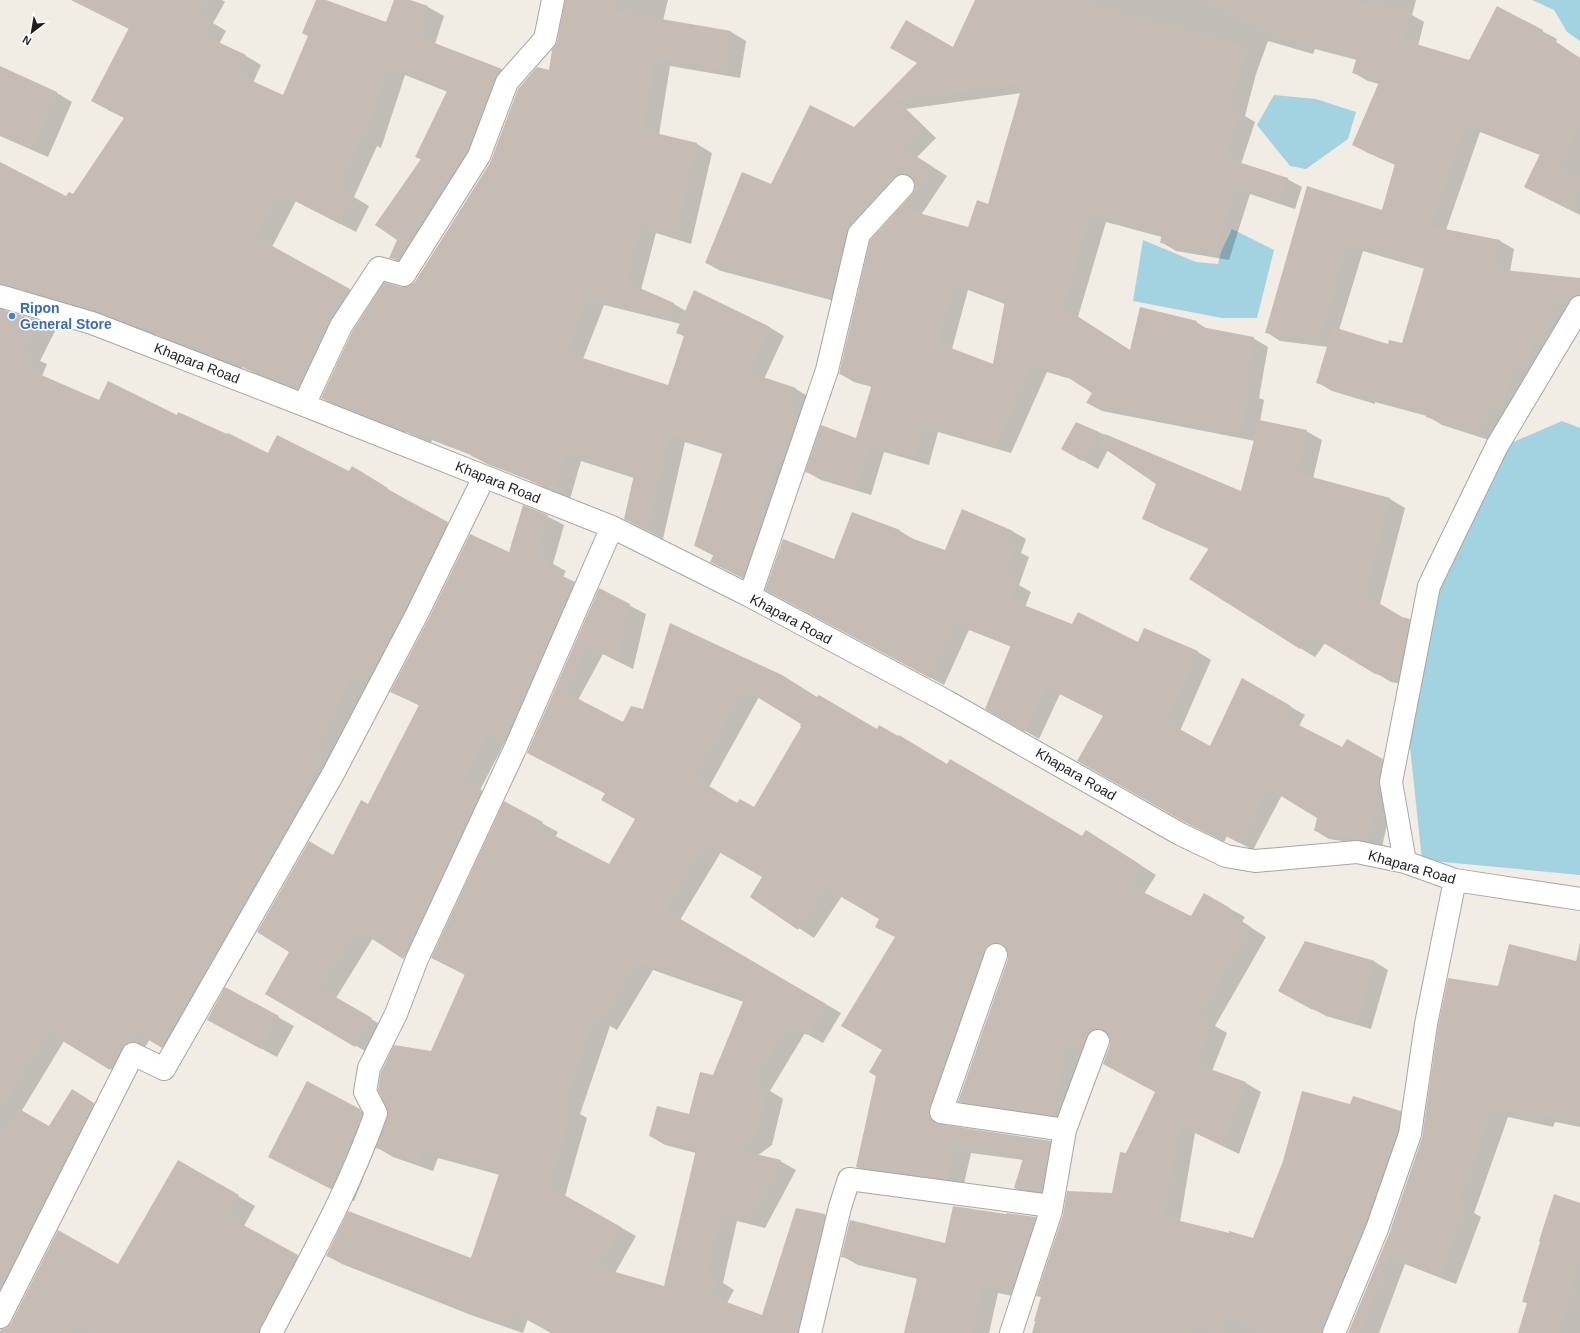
<svg xmlns="http://www.w3.org/2000/svg" width="1580" height="1333" font-family="Arial,sans-serif">
	<style>
		.water { fill: #a3d2e1 }
		.shadow { fill: #0003; fill-rule: evenodd }
		.building { fill: #c6bcb4; fill-rule: evenodd }
		.lines { fill: none; stroke-linecap: round; stroke-linejoin: round }
		.minor-casing { stroke: #a6a6a6; stroke-width: 24 }
		.minor { stroke: #fff; stroke-width: 22 }
		.shop-dot { fill: #3f7fe0; stroke: #fff; stroke-width: 1.5 }
		.labels { text-anchor: middle; stroke-width: 3; stroke-linejoin: round; paint-order: stroke }
		.shop-label { font-size: 14px; font-weight: bold; fill: #366cbe; stroke: #fff; text-anchor: start }
		.street-label { font-size: 14px; fill: #1f1f1f; stroke: #fff }
	</style>
	<rect width="100%" height="100%" fill="#f1ede5"/>
	<path class="water" d="M1532 0H1580V41L1567 32 1554 10Z
		M1274 95 1316 99 1356 112 1348 139 1306 169 1290 166 1257 125Z
		M1232 229 1274 250 1257 318H1222L1133 301 1143 240 1196 262 1218 264 1221 252Z
		M1562 421 1580 428V875L1422 860 1409 738 1445 564 1509 444Z"/>
	<path class="shadow" d="M71 0H222L225 2 213 23 226 31 219 44 246 56 261 65 253 83 283 97 309 36 317 0H323L387 23 395 0H407L428 7 444 16 435 44 502 70 517 79 406 267 391 257 398 240 422 160 416 157 448 92 405 75 381 148 377 146 354 197 369 206 356 232 296 201 272 247 366 299 314 397 263 378 243 366 241 369 224 363 210 355 208 357 174 344 157 334 156 336 79 310 68 304 67 306 4 301 5 311 39 322 55 331 40 361 47 364 42 376 99 401 178 416 269 454 349 473 352 468 403 498V499L463 532 178 1056 150 1039 126 1078 64 1041 21 1112 49 1128 72 1091 110 1113 15 1300 0 1292V170L67 198 73 195 125 118 108 110 129 29Z
		M566 0H668L663 21 731 32 746 41 740 78 670 66 659 135 697 144 712 153 691 244 656 233 641 290 674 304 686 311 769 327 784 336 764 379 796 389 811 398 758 586 711 562 714 556 695 546 723 454 685 442 663 539 640 527 634 478 581 461 570 499 546 489 534 482 487 464 471 455 432 440 431 443 406 432 405 434 337 407 322 398 401 288 409 287 415 282 550 72 558 42ZM604 305 681 324 677 332 685 337 669 386 583 359Z
		M976 0H1416L1412 15 1424 22 1418 46 1470 62 1497 7 1557 39 1556 42 1580 58V215L1525 187 1540 155 1480 132 1446 230 1500 241 1514 249 1510 272 1580 281V309L1495 442 1442 425 1427 416 1375 402V404L1332 391 1317 382 1328 347 1280 341 1266 332 1308 187 1382 212 1395 165 1368 153 1353 145 1379 84 1368 81 1354 73 1357 60 1315 49 1313 54 1268 41 1256 74 1245 116 1255 122 1241 164 1287 179 1302 187 1295 209 1250 194 1229 260 1176 251 1161 242 1162 237 1106 222 1078 317 1131 351 1196 322 1209 330 1253 338 1268 347 1259 398 1264 400 1260 421 1306 431 1322 440 1313 479 1390 499 1405 508 1380 604 1403 618 1410 620 1425 629 1414 686 1391 682 1325 643 1315 657 1300 648 1209 549 1159 527 1143 518 1158 483 1108 450 1098 469 1062 449 1098 432 1242 492 1255 441 1102 411 1087 403 1093 392 1074 380 1047 372 1011 453 938 432 929 465 884 452 871 495 821 480 807 472 857 439 872 387 854 382 840 374 871 241 913 195 916 189V182L909 185 864 234 846 304 721 271 706 263 772 185 854 128 953 48ZM1021 93 989 205 969 229 921 215 947 176 917 157 936 138 906 109ZM1363 251 1425 269 1403 345 1388 346 1339 330ZM968 290 1005 304 993 365 952 349Z
		M0 68 57 93 72 102 48 157 0 136Z
		M547 516 564 525 553 564 566 571 563 577 590 592 521 750 505 742 480 790 498 800 420 967 373 938 336 998 388 1029 372 1055 266 994 291 952 334 857 369 805 420 706 392 691 510 554Z
		M900 531 913 539 945 552 1012 531 1026 539 1021 553 1029 557 1019 585 1031 592 1025 607 1072 625 1138 644 1145 629 1198 652 1211 660 1180 731 1211 748 1242 679 1305 715 1299 726 1343 749 1382 760 1396 768 1393 797 1382 847 1329 839 1316 831 1318 817 1282 795 1253 850 1227 836 1224 842 1201 830 1079 761 1104 716 1060 694 1039 739 986 708 1012 647 969 630 944 685 780 597 835 560Z
		M599 590 646 614 633 669 603 654 578 700 624 724 644 710 671 624 947 765 1082 838 1101 840 1156 875 1144 894 1191 918 1204 894 1245 917 1242 922 1266 937 1215 1026 1227 1033 1212 1071 1246 1083 1261 1092 1239 1154 1195 1133 1180 1222 1253 1239 1351 1105 1400 1112 1416 1121 1339 1333H1032L1042 1298 1038 1295 1113 1195 1126 1154 1156 1092 1111 1046V1037L1106 1040 1069 1124 974 1110 959 1101 1009 959V951L1003 954 944 1117V1124L945 1126 1050 1141 1066 1150 1057 1200 1030 1197 1015 1188 1023 1160 971 1153 963 1188 872 1176 857 1167 883 1050 896 937 881 919 842 896 814 938 751 897 764 877 721 852 680 920 841 1013 823 1043 805 1033 770 1091 783 1099 772 1145 757 1156 780 1161 796 1170 765 1228 737 1221 723 1283 734 1290 727 1303 763 1316 797 1209 825 1215 840 1224 810 1333H553L528 1319 523 1333 471 1315 342 1264 327 1256 471 1259 500 1175 438 1158 433 1171 393 1157 376 1147 354 1201 270 1157 359 1110 382 1123 384 1127 432 1053 465 975 432 958 505 803 558 832 555 837 610 865 636 819 606 794 528 753ZM759 697 802 724 803 727 754 808 738 804 709 787ZM653 970 744 1002 713 1076 690 1115 650 1136 665 1145 696 1153 665 1287 615 1273 636 1236 565 1196 587 1118 580 1114 610 1026 617 1030Z
		M1305 942 1375 962 1388 970 1371 1029 1326 1016 1293 998Z
		M1580 942V1127L1555 1122 1553 1127 1508 1117 1474 1213 1481 1217 1456 1284 1405 1264 1379 1333H1349L1499 987 1576 962Z
		M278 1017 294 1026 277 1057 223 1028Z
		M178 1161 255 1206 244 1226 315 1266 280 1333H0L1 1330 7 1329 118 1265Z
		M1580 1204V1333H1519L1528 1304 1523 1301Z
		M1007 1215 1036 1218 1051 1226 1027 1299 998 1293 989 1333H905L918 1279 858 1265 842 1256 946 1244Z"/>
	<path class="building" d="M72 0H205L197 13 211 21 203 35 246 55 237 74 283 95 308 36 302 33 316 0H326L386 22 394 0H410L428 6 419 37 502 69 495 78 468 150 398 260 389 258 397 240 375 225 421 159 415 157 448 89 389 67 365 139 361 138 338 188 354 196 340 224 279 193 256 237 350 289 330 321 298 389 246 369 227 358 225 361 207 354 194 346 192 348 157 335 141 325 140 328 97 311 62 301 52 296 51 298 0 284V162L66 196 69 192 73 194 124 118 91 101 129 28Z
		M565 0H617L615 11 731 31 724 70 655 58 643 130 697 143 676 236 641 225 626 282 674 303 669 317 588 297 567 353 668 385 684 336 676 333 694 290 770 327 748 372 796 388 788 412 798 416 781 465 777 464 756 529 759 530 743 578 710 562 715 552 694 546 723 451 670 434 647 531 624 519 634 475 566 453 555 491 530 481 531 479 471 456 472 453 416 432 415 435 391 424 390 426 321 398 352 332 384 282 401 287 409 286 415 282 490 163 518 89 537 67 549 70 552 50 557 42Z
		M975 0H1073L1248 47 1241 66 1230 109 1240 112 1226 158 1288 178 1280 201 1235 186 1215 252 1160 243 1162 233 1091 215 1063 307 1130 350 1140 307 1197 321 1196 326 1254 337 1245 390 1249 391 1241 434 1086 403 1092 393 1061 373 1033 364 996 445 923 425 914 457 869 444 857 488 805 472 821 425 856 438 872 384 839 374 870 240 912 194 915 188V182L911 177 905 174H899L894 177 850 226 847 231 831 296 705 263 742 172 771 184 810 105 854 127 917 63 890 48 906 20 953 47ZM1023 83 988 204 977 200 968 227 905 209 933 167 903 148 922 129 893 101ZM954 283 1005 301 993 364 938 343Z
		M1203 0H1347L1370 6 1371 2 1410 13 1403 40 1469 60 1497 6 1543 30 1542 33 1580 58V123L1560 170 1580 180V184L1568 209 1524 187 1540 154 1465 124 1430 226 1500 240 1495 269 1580 278V295L1574 296 1568 303 1556 297 1546 340 1536 338 1525 373 1513 369 1501 408 1492 405 1480 434 1426 417 1427 413 1361 394 1360 397 1316 383 1333 327 1388 344 1389 340 1402 343 1425 265 1348 244 1319 340 1265 333 1307 186 1382 210 1395 164 1352 145 1380 80 1352 73 1357 57 1300 41 1298 46Z
		M0 66 57 92 32 149 0 135Z
		M0 309 40 321 24 351 31 354 25 368 99 400 108 381 177 415 178 412 227 434 228 433 268 453 277 435 349 471 352 466 388 488 387 489 448 522 406 608 368 681 354 674 314 755 320 760 296 813 162 1048 134 1031 110 1070 48 1032 0 1111Z
		M1259 420 1307 430 1297 473 1390 498 1365 595 1402 617 1410 619 1398 678 1375 674 1309 634 1300 649 1189 579 1209 548 1142 519 1156 484 1099 445 1105 434 1241 491Z
		M1076 422 1099 432 1082 461 1061 449Z
		M523 505 548 515 537 554 550 561 546 568 575 582 505 742 488 733 464 780 482 790 405 956 403 959 357 929 320 988 372 1018 355 1047 265 994 289 952 257 932 309 841 333 855 361 800 368 804 419 705 390 692 428 620 470 534 509 552Z
		M962 509 1013 531 1007 546 1015 548 1005 578 1018 583 1011 600 1072 624 1078 612 1138 642 1144 628 1198 651 1167 722 1210 746 1242 678 1291 706 1285 718 1342 747 1347 739 1383 759 1379 780V788L1368 840 1314 831 1317 818 1268 788 1239 843 1213 829 1210 835 1186 823 1077 761 1103 716 1046 687 1025 732 985 709 1011 645 955 623 930 678 765 590 783 539 834 559 852 512 900 530 899 534 945 550Z
		M599 588 630 604 617 661 587 646 563 691 623 722 631 706 643 709 670 623 782 675 817 697 819 695 877 729 879 725 898 736 899 735 947 764 950 759 1082 836 1086 830 1141 865 1129 885 1191 916 1204 893 1230 908 1227 912 1251 927 1199 1018 1212 1024 1196 1064 1246 1082 1224 1146 1180 1126 1164 1217 1229 1233V1231L1253 1238 1283 1161 1302 1091 1350 1104 1353 1096 1401 1111 1398 1131 1365 1225 1322 1328V1333H1264L1228 1315 1222 1333H1218L1193 1324 1190 1333H1039L1042 1323 1034 1321 1041 1297 1036 1296 1063 1215 1067 1191 1112 1193 1120 1152 1126 1153 1155 1092 1103 1064 1110 1045V1039L1108 1033 1103 1029H1096L1090 1031 1086 1036 1081 1052 1067 1045 1053 1116 958 1102 1008 959V952L1005 947 1000 943H993L988 946 984 951 929 1108V1115L932 1121 939 1124 1050 1141 1042 1192 1014 1188 1024 1155 955 1145 947 1180 856 1167 876 1076 869 1072 882 1050 841 1026 895 937 875 927 879 919 826 888 798 930 750 897 762 877 705 844 665 910 826 1004 807 1035 789 1024 752 1085 768 1089 756 1136 738 1150 781 1160 750 1220 721 1213 708 1274 719 1280 710 1296 762 1315 796 1208 825 1214 802 1313 798 1312 794 1326 798 1328V1333H551L513 1312 508 1325 454 1306V1305L326 1256 348 1211 471 1258 500 1171 422 1150 418 1163 376 1148 388 1113 378 1090 381 1072 394 1045 431 1051 465 974 431 958 504 801 543 822 540 828 609 864 635 819 601 800 605 793 527 753ZM744 689 801 724 800 726 801 727 754 807 740 799 737 803 694 777ZM637 962 744 999 713 1075 700 1072 689 1114 657 1106 649 1136 696 1150 664 1286 598 1267 621 1227 550 1187 572 1108 564 1106 594 1018 601 1022Z
		M1305 941 1375 961 1358 1022 1311 1009 1278 991Z
		M1509 944 1580 962V1122L1539 1114 1538 1119 1493 1109 1458 1204 1466 1207 1440 1276 1389 1256 1360 1333H1348L1389 1234 1422 1138 1438 1026 1448 978 1498 986Z
		M225 987 279 1016 261 1049 207 1020Z
		M307 1081 360 1109 362 1114 331 1189 268 1157Z
		M72 1089 94 1103 71 1149 56 1173 58 1175 34 1217 36 1218 0 1289V1141L19 1109 49 1126Z
		M178 1160 239 1195 227 1216 298 1255 258 1333H96L77 1322 71 1333H0L1 1329 6 1328 11 1323 58 1230 118 1264Z
		M1554 1194 1580 1203V1262L1558 1333H1518L1527 1303 1522 1302 1540 1242 1539 1241Z
		M953 1206 1006 1214 1007 1213 1036 1217 1012 1291 982 1285 972 1333H904L918 1274 841 1257 850 1220 945 1243Z"/>
	<g class="lines">
		<g class="minor-casing">
			<path id="minor" d="M0 296 92 323 304 405 612 527 750 596 946 701 1180 834 1226 856 1255 861 1357 852 1405 862 1455 880 1580 899
				M304 405 341 326 379 268 404 275 479 156 507 82 545 39 553 0
				M750 596 827 370 859 234 903 186
				M1405 862 1391 782 1429 586 1497 446 1580 307
				M996 955 941 1112 1065 1130
				M0 1317 133 1054 164 1069 333 774 417 614 484 477
				M271 1333C309 1261 349 1190 376 1113L365 1092 369 1068 396 1014 417 959 515 749 612 527
				M810 1333 840 1207 849 1179 1051 1206
				M1011 1333 1051 1211 1065 1130 1098 1041
				M1334 1333 1377 1229 1410 1134 1426 1024 1455 880"/>
		</g>
		<use href="#minor" class="minor"/>
	</g>
	<circle class="shop-dot" cx="12" cy="316" r="4"/>
	<g class="labels">
		<g class="shop-label">
			<text x="20" y="313">Ripon<tspan x="20" dy="16">General Store</tspan></text>
		</g>
		<g class="street-label">
			<text transform="translate(197 363) rotate(21)" y="5">Khapara Road</text>
			<text transform="translate(498 482) rotate(22)" y="5">Khapara Road</text>
			<text transform="translate(791 619) rotate(28)" y="5">Khapara Road</text>
			<text transform="translate(1076 774) rotate(30)" y="5">Khapara Road</text>
			<text transform="translate(1412 867) rotate(16)" y="5">Khapara Road</text>
		</g>
	</g>
	<g transform="translate(32 32) rotate(211)" stroke="#ffffff" stroke-width="3" paint-order="stroke">
	<path d="M0-3L7 15L0 10L-7 15Z" fill="#1f1f1f"/>
	<text y="-6" font-size="11" font-weight="bold" text-anchor="middle" fill="#1f1f1f">N</text>
	</g>
</svg>
